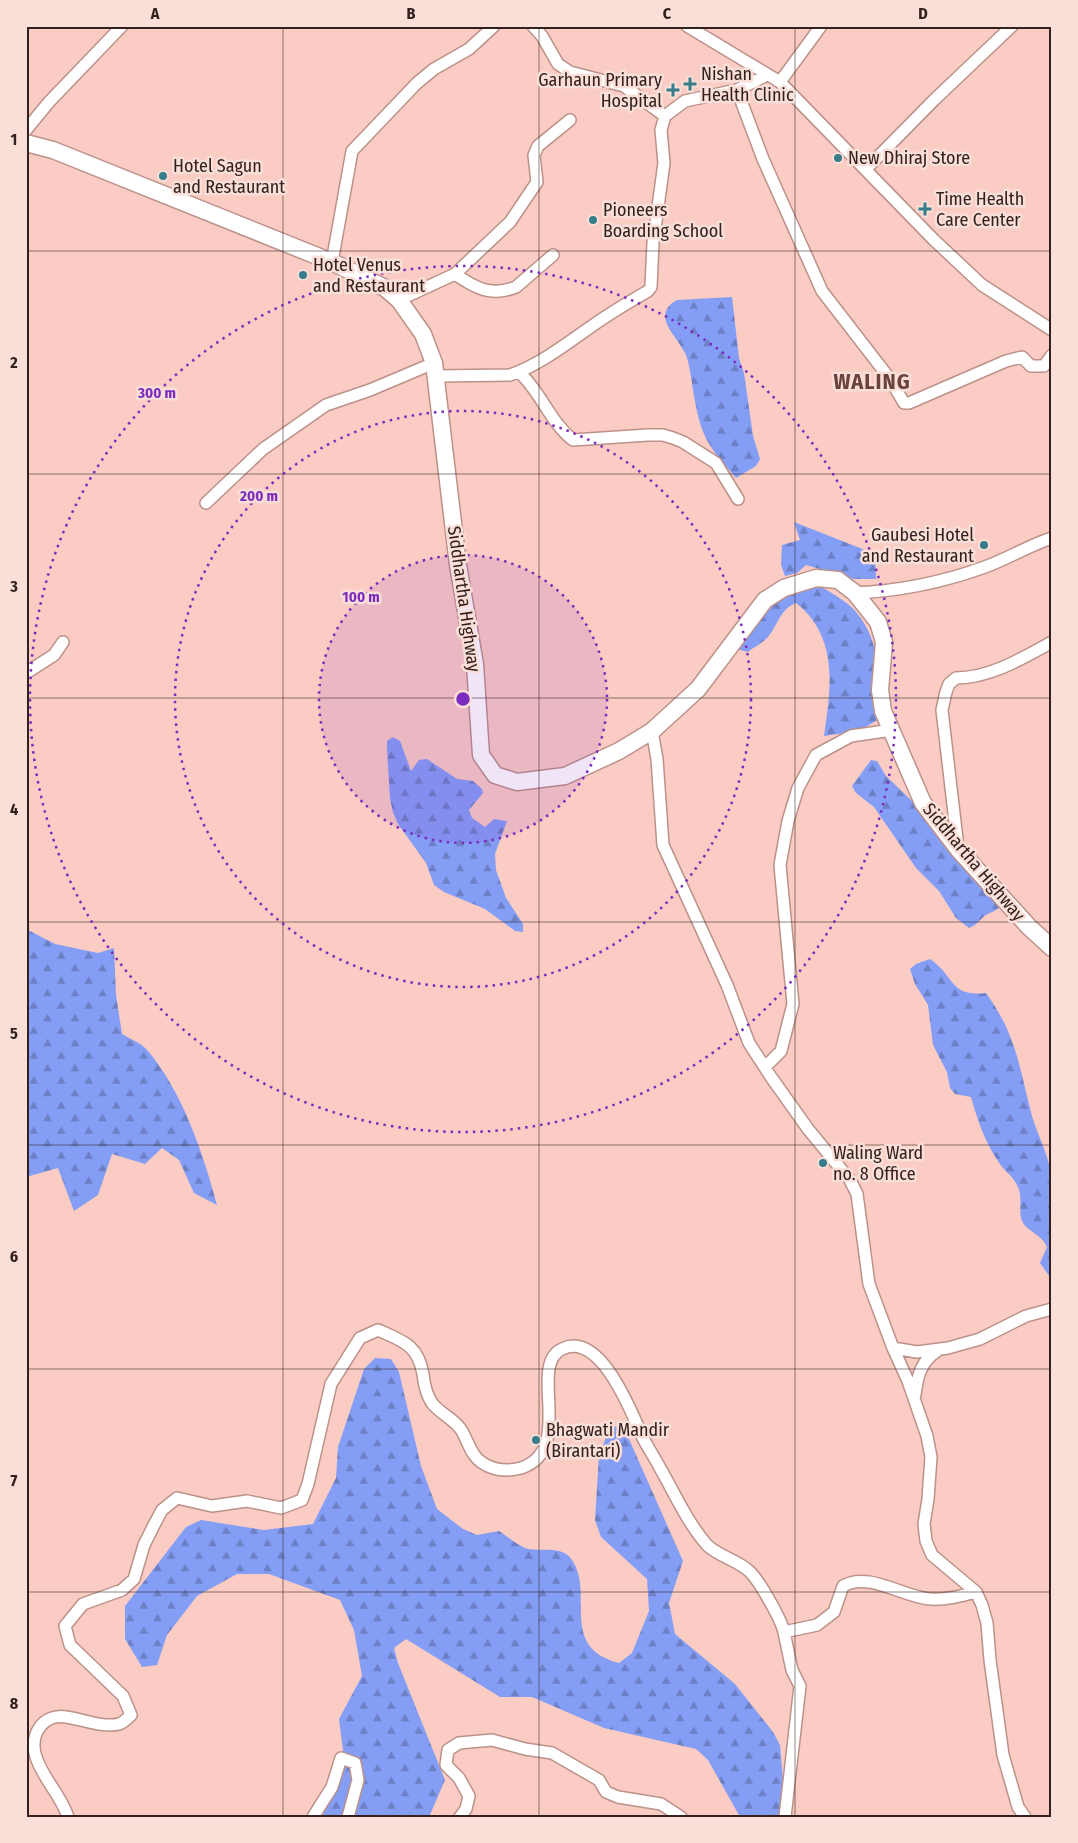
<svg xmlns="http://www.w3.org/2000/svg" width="1078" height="1843" font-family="'Fira Sans Condensed',sans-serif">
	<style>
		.forest { fill: url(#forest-firs) }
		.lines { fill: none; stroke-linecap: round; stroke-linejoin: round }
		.minor-casing { stroke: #bc9189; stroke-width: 14 }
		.highway-casing { stroke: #bc9189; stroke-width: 19 }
		.minor { stroke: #fff; stroke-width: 11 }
		.highway { stroke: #fff; stroke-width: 16 }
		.grid { fill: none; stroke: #32211e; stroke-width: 1; stroke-opacity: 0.55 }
		.ring { fill: none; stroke: #7b2cbf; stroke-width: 2.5; stroke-dasharray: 2.5 5 }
		.poi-dot { fill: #377d89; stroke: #faded8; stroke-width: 2 }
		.labels { text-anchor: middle; stroke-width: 5; stroke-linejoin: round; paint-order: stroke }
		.poi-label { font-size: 18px; fill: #32211e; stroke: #faded8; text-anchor: start }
		.street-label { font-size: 18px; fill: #32211e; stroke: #faded8 }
		.district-label { font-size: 22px; font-weight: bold; letter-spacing: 1px; fill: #69433c; stroke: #faded8 }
		.centre { fill: #7b2cbf; stroke: #faded8; stroke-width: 2.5 }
		.ring-label { font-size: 15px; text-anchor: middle; font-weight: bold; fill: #7b2cbf; stroke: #faded8; stroke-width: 5; stroke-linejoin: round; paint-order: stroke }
		.neatline { fill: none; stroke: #32211e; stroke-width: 2 }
		.grid-label { font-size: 16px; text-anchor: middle; font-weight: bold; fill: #32211e }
	</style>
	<defs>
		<pattern id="forest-firs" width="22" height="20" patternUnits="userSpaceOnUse" patternTransform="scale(1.25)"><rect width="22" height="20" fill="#849df5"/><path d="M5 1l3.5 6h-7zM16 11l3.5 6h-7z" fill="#6d80c6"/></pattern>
	</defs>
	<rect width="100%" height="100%" fill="#faccc3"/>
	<path class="forest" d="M732 297 739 358 744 373 753 436 760 459 756 466 736 478C727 467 715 455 708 442 701 430 697 413 695 401 692 387 691 369 686 355 679 338 649 315 677 300Z
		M794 522 875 554 876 579H854L806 565 797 573 785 576 781 565 782 545 800 540Z
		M822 587C833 594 848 602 856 612 883 644 878 680 879 719L859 731 824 736C831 688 839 637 796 603 780 609 778 625 768 637 763 643 754 647 748 652L740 650 734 645 782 592Z
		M393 737 400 741 411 771 419 760 427 759 457 779 473 781 482 789 483 793 469 810 472 818 485 827 494 819 507 821 495 854 496 870 506 898 523 924V932L515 931 485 909 444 892 434 885 426 863 398 824 393 812 390 799 387 749V741Z
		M871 760 877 761 886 776 914 803 941 842 1000 907C996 911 991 912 986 915 979 920 977 925 969 928L956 918 939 891 916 868 874 807 856 793 852 786Z
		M26 929 55 944 98 953 114 948 116 995 122 1034C130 1039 142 1043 148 1051 183 1093 203 1153 217 1205L194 1193 179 1160 162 1148 145 1164 112 1154 98 1195 74 1211 58 1168 26 1177Z
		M930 959C956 977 949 997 986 993 1017 1036 1019 1067 1032 1116 1039 1139 1050 1157 1052 1181 1054 1214 1052 1248 1052 1280L1040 1263 1047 1247C1042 1235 1030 1233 1023 1223 1017 1212 1024 1197 1017 1185 1013 1176 1003 1170 998 1161 985 1142 977 1119 971 1097L955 1094 950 1088 947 1072 933 1045 928 1005 915 984 910 969 916 964Z
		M375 1358 391 1359 399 1372 421 1466 437 1509 463 1529 477 1535 499 1531C507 1536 516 1544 525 1548 540 1553 562 1544 572 1560 595 1594 558 1647 619 1663L632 1653 649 1611 647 1579 601 1537 595 1520 599 1455 611 1425 625 1430 683 1561 669 1603 675 1634 735 1684 773 1732 780 1745 784 1792 781 1817H740L708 1760 696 1749 604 1728 532 1697H500L406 1639 394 1648 398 1663 445 1780 429 1817H322L345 1766 339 1719 362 1676 354 1630 340 1600 269 1574H237L197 1596 167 1635 157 1665 142 1667 125 1639V1606L186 1527 201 1520 264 1530 313 1524 336 1478 338 1447 364 1369Z"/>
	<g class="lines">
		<g class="minor-casing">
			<path id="minor" d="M533 26 542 36 558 64 570 72 624 86 665 116 685 101 737 90 767 75
				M687 26 780 82 934 240 982 285 1052 330
				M780 82 821 26
				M737 90 763 159 822 291 890 379 904 403H909L1006 361 1022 357 1031 366H1044L1052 355
				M26 130 49 102 122 26
				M866 169 934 100 1012 26
				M332 262 352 151 417 83 434 69 469 49 494 26
				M455 274 510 222 537 182 534 155 538 146 570 120
				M399 300 455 274C475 288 491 297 516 287L553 255
				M519 372C541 392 550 422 573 440L648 435H663L673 438 683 442 716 463 738 499
				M436 376 510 375C541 364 566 344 592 326 610 313 629 302 648 291L651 287 653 243 664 163 661 130 665 116
				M206 503 263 449 326 405 370 390 434 363
				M855 593C898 591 940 583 982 568 1006 560 1027 546 1052 538
				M26 673 54 655 63 642
				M652 731 657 759 663 845 727 985 749 1043 771 1077 808 1129 850 1180 857 1194 869 1284 893 1348 908 1381 927 1436 931 1457 928 1499 924 1524 926 1541 932 1555 976 1592 982 1605 987 1623 990 1660 1003 1755 1018 1807 1025 1817
				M958 848 942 710 946 692 949 684 956 678C990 678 1023 658 1052 642
				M765 1067 781 1051 793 1004 780 865 788 821 798 788 816 755 851 736 892 730
				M893 1348 917 1352 948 1348 980 1339 1026 1316 1052 1309
				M915 1395C917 1377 921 1361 937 1351
				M784 1632 792 1670 800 1686 785 1817
				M68 1817C61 1795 43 1779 36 1757 29 1736 42 1713 66 1717 82 1719 102 1728 119 1724 123 1723 128 1718 131 1715L123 1696 70 1645 65 1626 83 1604 122 1590 134 1579 144 1545 154 1525 162 1510 177 1498 212 1506 247 1501 281 1508 302 1500 308 1484 331 1384 360 1338 378 1330C403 1341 418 1345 423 1374 424 1384 426 1394 432 1403 440 1414 455 1419 462 1431 470 1446 472 1459 488 1466 499 1471 510 1471 521 1468 576 1450 527 1365 562 1349 601 1330 632 1414 643 1438 648 1448 655 1458 660 1468 675 1494 687 1522 707 1545 718 1556 737 1560 749 1571 759 1580 781 1619 784 1632L817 1625 834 1612 843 1586C868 1571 903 1597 930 1599 946 1600 961 1596 976 1592
				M313 1817 332 1787 341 1758 355 1763 358 1780 348 1817
				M460 1817 466 1809 469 1796 459 1778 446 1765 448 1750 459 1743 492 1740 525 1749 552 1753 599 1780 606 1792 618 1797 661 1804 681 1817"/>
		</g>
		<g class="highway-casing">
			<path id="highway" d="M26 143 53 150 332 262 385 288 399 300 423 334 434 363 458 565 475 664 481 755 495 775 517 782 565 776 619 751 652 731 698 689 765 600 784 588 816 578 838 580 855 593 878 622 884 642 880 690 883 711 923 803 958 849 1029 927 1052 948"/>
		</g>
		<use href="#minor" class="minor"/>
		<use href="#highway" class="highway"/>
	</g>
	<path class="grid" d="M283 26V1817M539 26V1817M795 26V1817M26 251H1052M26 474H1052M26 698H1052M26 922H1052M26 1145H1052M26 1369H1052M26 1592H1052"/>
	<circle cx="463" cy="699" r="144" fill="#7b2cbf" fill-opacity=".12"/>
	<g class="ring">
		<circle cx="463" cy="699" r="144"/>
		<circle cx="463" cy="699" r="288"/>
		<circle cx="463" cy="699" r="433"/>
	</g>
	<g class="poi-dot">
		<path d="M687.5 76.5h5v5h5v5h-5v5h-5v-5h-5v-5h5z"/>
		<path d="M670.5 82.5h5v5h5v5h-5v5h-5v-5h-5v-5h5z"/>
		<circle cx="838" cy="158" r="5"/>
		<circle cx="163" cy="176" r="5"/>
		<path d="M922.5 201.5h5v5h5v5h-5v5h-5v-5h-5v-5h5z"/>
		<circle cx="593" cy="220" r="5"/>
		<circle cx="303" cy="275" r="5"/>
		<circle cx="984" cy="545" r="5"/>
		<circle cx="823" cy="1163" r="5"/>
		<circle cx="536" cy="1440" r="5"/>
	</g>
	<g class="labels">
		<g class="poi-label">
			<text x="701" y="80">Nishan<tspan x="701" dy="21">Health Clinic</tspan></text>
			<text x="662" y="86" text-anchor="end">Garhaun Primary<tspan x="662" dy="21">Hospital</tspan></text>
			<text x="848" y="164">New Dhiraj Store</text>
			<text x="173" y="172">Hotel Sagun<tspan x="173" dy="21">and Restaurant</tspan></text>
			<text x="936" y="205">Time Health<tspan x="936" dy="21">Care Center</tspan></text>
			<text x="603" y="216">Pioneers<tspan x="603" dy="21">Boarding School</tspan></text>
			<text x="313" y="271">Hotel Venus<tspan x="313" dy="21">and Restaurant</tspan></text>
			<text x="974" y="541" text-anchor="end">Gaubesi Hotel<tspan x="974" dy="21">and Restaurant</tspan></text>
			<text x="833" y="1159">Waling Ward<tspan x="833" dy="21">no. 8 Office</tspan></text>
			<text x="546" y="1436">Bhagwati Mandir<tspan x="546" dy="21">(Birantari)</tspan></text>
		</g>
		<g class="street-label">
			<text transform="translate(464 599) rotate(82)" y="6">Siddhartha Highway</text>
			<text transform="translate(974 862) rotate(50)" y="6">Siddhartha Highway</text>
		</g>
		<g class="district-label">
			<text x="872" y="389">WALING</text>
		</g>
	</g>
	<circle cx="463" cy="699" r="8" class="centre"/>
	<g class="ring-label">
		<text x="157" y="398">300 m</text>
		<text x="259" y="501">200 m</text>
		<text x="361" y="602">100 m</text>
	</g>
	<rect width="1078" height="1843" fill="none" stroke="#faded8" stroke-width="55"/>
	<rect x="28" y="28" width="1022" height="1788" class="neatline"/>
	<g class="grid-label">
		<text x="155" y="19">A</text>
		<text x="411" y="19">B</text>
		<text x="667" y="19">C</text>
		<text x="923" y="19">D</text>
		<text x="14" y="145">1</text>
		<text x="14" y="368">2</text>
		<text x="14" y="592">3</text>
		<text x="14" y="815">4</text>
		<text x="14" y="1039">5</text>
		<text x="14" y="1262">6</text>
		<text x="14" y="1486">7</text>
		<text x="14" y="1709">8</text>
	</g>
</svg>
